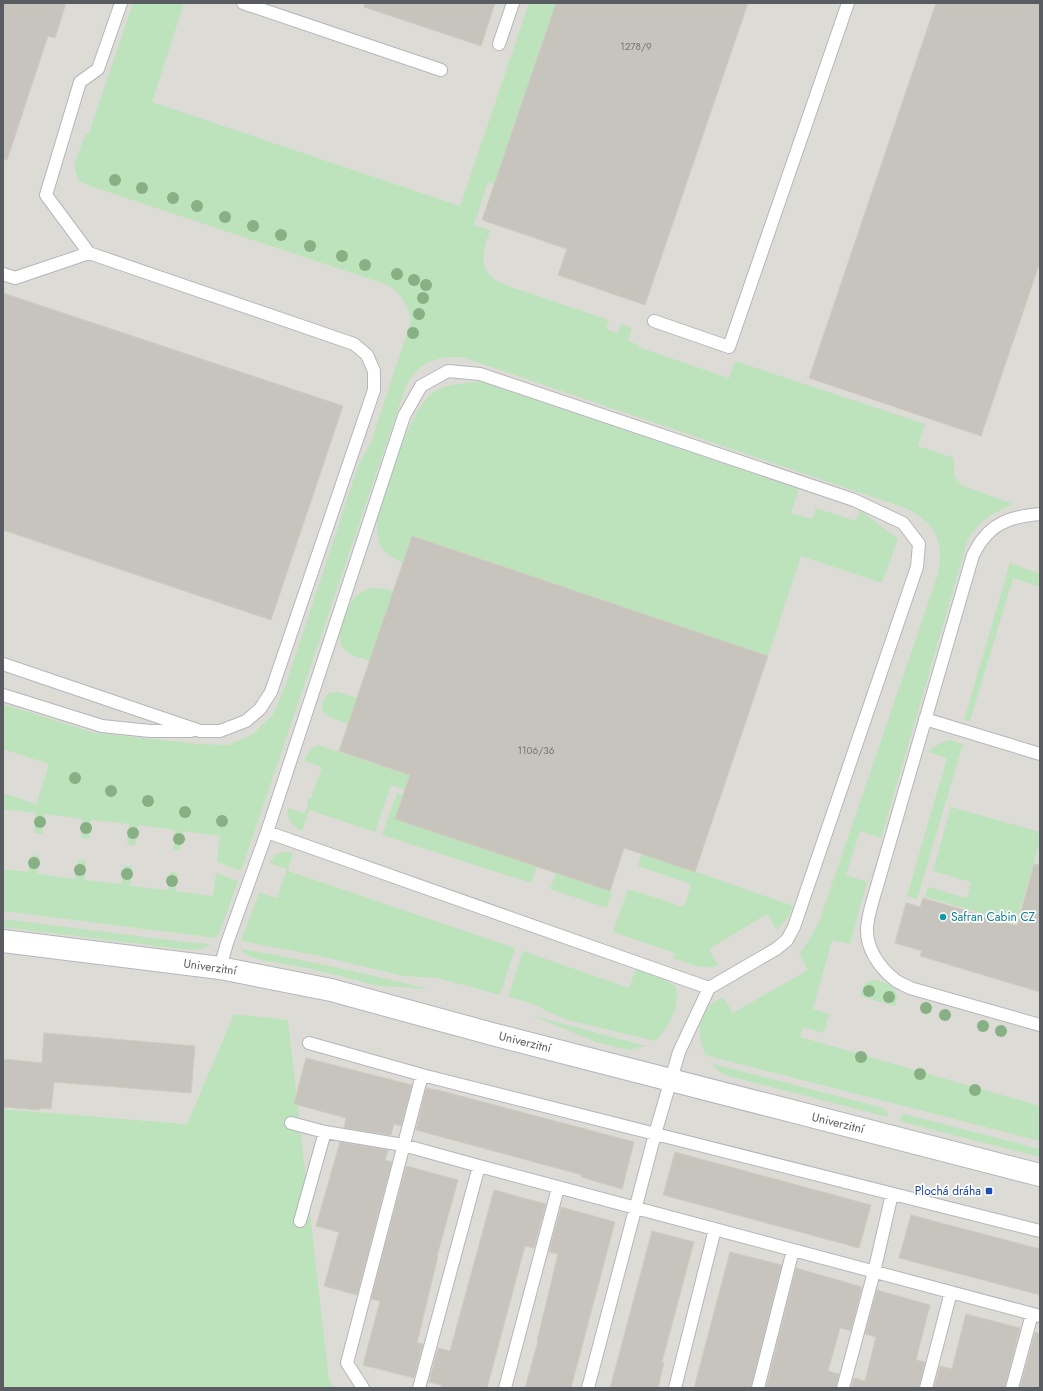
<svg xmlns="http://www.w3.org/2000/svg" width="1043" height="1391" font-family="Jost,sans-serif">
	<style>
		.industrial { fill: #dddbd5 }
		.green { fill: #bde3bd }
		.building { fill: #c6c4bd; stroke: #d0cbbf }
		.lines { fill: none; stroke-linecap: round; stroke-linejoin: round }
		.lane-casing { stroke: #b3b6bb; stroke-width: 14 }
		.street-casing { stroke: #b3b6bb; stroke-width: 24 }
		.lane { stroke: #fff; stroke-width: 12 }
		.street { stroke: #fff; stroke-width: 22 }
		.tree { fill: #88b085 }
		.culture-dot { fill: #0f9aa8; stroke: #fff; stroke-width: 1.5 }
		.transit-dot { fill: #1a4fb4; stroke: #fff; stroke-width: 1.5 }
		.labels { text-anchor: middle; stroke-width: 3.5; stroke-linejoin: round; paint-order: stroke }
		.number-label { font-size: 10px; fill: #747678 }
		.culture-label { font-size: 12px; fill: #0d838f; stroke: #fff; text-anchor: start }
		.street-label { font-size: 12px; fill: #595c61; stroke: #fff }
		.transit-label { font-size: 12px; fill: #164399; stroke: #fff; text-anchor: end }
	</style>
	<rect width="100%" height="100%" fill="#ebe9e0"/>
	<path class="industrial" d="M3 3H1040V1388H336L329 1381 234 1014 187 1124 3 1109Z"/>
	<path class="green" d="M133 3H184L152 102 460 206 529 3H556L494 184 488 182 474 225 490 230C482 254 476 273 505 285L609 320 606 329 618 333 621 324 632 328 628 341 639 345 638 347 729 378 735 361 925 424 918 446 954 458V475L961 485 1013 504C990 515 983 518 968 539L881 838 860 831 846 875 867 882 850 944 832 940 813 1009 829 1014 824 1033 803 1027 800 1037 1040 1106V1141L705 1055C696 1030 696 1010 723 997L733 1013 808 970 799 954 809 940 819 922 938 574C944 541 937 526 908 509L462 357C436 356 418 362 406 386L241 871 217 862 220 836 183 831 180 851 173 850 175 830 138 825 135 846 127 844 129 824 91 820 89 839 81 838 83 819 45 814 42 834 34 833 36 813 3 809V793L36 804 49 764 3 749V704L95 733 199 744 228 745 253 734 273 714 285 687 358 466 371 442 411 321C407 304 402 295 388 285L90 186 78 180 74 165 85 135 89 133Z
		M482 382 799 489 791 513 812 519 816 508 856 521 860 510 898 539 882 583 801 556 768 656 413 536 403 563C379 552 377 545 377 519 387 489 409 405 437 390 451 383 467 383 482 382Z
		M1010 563 1040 574V587L1013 578 970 721 964 720Z
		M372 588 386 589 393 591 370 661C362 658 349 656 344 649 341 646 339 639 339 635 340 627 350 603 355 597 360 592 365 590 372 588Z
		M338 692 357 698 348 724C332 718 310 713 329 693Z
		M950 740 963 744 917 899 907 896 947 758 928 752C935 746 941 742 950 740Z
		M318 745 410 775 405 790 391 785 375 832 309 810 302 831C292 826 286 820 288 808L305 813 308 806 307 803 308 799 311 798 322 767 304 761 310 750Z
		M397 793 403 795 537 866 531 883 382 835Z
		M951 807 1040 832V842L1016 923 925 897 928 887 967 898 971 882 933 871Z
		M286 852 293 853 288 871 515 948 500 995 438 978 404 976 315 955 241 941 259 893 277 898 287 869 269 863 276 854Z
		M642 853 793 906 789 916 777 930 767 914 709 949 718 965C703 971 688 963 673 958L675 953 613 932 628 889 684 907 691 884 638 866Z
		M31 855 39 856 37 874 75 879 78 860 86 861 84 880 122 884 124 866H132L130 886 168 890 170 872 178 873 175 891 213 896 216 873 238 881 221 928 216 938 3 911V869L28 872Z
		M556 873 612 892 607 908 550 889Z
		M3 919 193 943 211 944C202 952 191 949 180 949L3 927Z
		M240 949C304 959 366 974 429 989L379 986 312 969 260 960 246 955Z
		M523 951 629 988 636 969 663 979 674 985C684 1001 667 1030 655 1041L564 1019 531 1003 508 997Z
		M872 980C881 980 896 986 897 996 897 999 896 1003 895 1006L860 996C862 988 864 983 872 980Z
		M234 1014 288 1020 329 1381 336 1388H3V1109L187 1124Z
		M531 1015 646 1046 629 1050 596 1042Z
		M710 1063 883 1108 887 1111 888 1117 728 1076 720 1072Z
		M904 1114 1040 1149V1157L899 1121 901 1116Z"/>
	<path class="building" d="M3 3H66L55 38 48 36 7 160 3 159Z
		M365 3H495L481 46 364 7Z
		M556 3H748L645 305 558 275 567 249 482 220Z
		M936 3H1040V262L981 436 809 378Z
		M3 293 343 406 271 620 3 530Z
		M412 536 768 656 695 872 624 848 610 891 395 819 410 775 339 751Z
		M1034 864 1040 865V992L920 956 922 951 895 943 906 903 920 907 923 898 1017 926Z
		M44 1033 195 1046 191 1093 54 1082 51 1109 40 1108V1110L3 1107V1059L42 1063Z
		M306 1058 412 1085 401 1126 394 1124 391 1135 344 1128 346 1118 294 1104Z
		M426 1088 438 1090 634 1142 622 1189 581 1177 582 1175 416 1130Z
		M340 1142 388 1150 385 1160 392 1162 357 1295 324 1286 339 1232 316 1226Z
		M675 1152 871 1205 859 1248 663 1195Z
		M406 1166 458 1180 437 1256H438L417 1343 423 1344 414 1378 363 1365 380 1301 371 1299Z
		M494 1190 546 1204 534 1248 525 1246 487 1388H441V1385L429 1382 438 1348 450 1351Z
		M561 1207 615 1222 571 1388H525L538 1341H537L558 1254 549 1252Z
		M911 1215 1040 1249V1295L899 1258Z
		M652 1231 694 1242 662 1362 664 1363 658 1388H610Z
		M730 1252 782 1265 751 1388H694Z
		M796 1268 862 1287 851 1331 840 1328 828 1371 839 1374 836 1388H766Z
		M877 1290 930 1305 916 1360 925 1362 919 1388H851L854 1378 865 1381 876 1337 865 1334Z
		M966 1314 1020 1328 1005 1388H934L940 1366 952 1369Z
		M1035 1332 1040 1334V1388H1020Z"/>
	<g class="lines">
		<g class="lane-casing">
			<path id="lane" d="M243 3 441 70
				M499 44 513 3
				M3 274 15 278 89 253
				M654 321 729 347 848 3
				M1040 514C1018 516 997 520 983 539 979 543 976 550 973 555L877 886C873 900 868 914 867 928 866 948 879 967 894 979 898 983 905 985 910 988L1040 1025
				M3 664 200 731H220L246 721 260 709 271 692 374 390V371L367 355 354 344 89 253 46 195 80 82 98 69 121 3
				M3 695 102 726 150 731H191
				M925 719 1040 754
				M267 832 709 988
				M220 968 227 943 267 832 404 416 421 386 448 371 480 374 854 500 903 523 919 544 917 567 794 927 787 940 776 949 709 988 679 1052 655 1134 588 1388
				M309 1043 422 1075
				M291 1123 325 1132
				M300 1221 325 1132 403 1145 479 1166
				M363 1388 347 1363 422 1075 1040 1231
				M419 1388 479 1166 1040 1316
				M505 1388 558 1188
				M675 1388 715 1229
				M758 1388 793 1250
				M843 1388 874 1272 892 1194
				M926 1388 951 1292
				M1012 1388 1032 1314"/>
		</g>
		<g class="street-casing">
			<path id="street" d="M3 941 220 968 331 990 492 1034 1040 1175"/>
		</g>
		<use href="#lane" class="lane"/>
		<use href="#street" class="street"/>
	</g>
	<g class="tree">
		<circle cx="115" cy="180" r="6"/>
		<circle cx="142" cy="188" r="6"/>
		<circle cx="173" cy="198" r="6"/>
		<circle cx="197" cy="206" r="6"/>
		<circle cx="225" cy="217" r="6"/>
		<circle cx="253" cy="226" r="6"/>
		<circle cx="281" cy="235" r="6"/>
		<circle cx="310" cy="246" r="6"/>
		<circle cx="342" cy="256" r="6"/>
		<circle cx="365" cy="265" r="6"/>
		<circle cx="397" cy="274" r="6"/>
		<circle cx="414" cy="280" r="6"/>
		<circle cx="426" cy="285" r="6"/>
		<circle cx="423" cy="298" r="6"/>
		<circle cx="419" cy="314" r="6"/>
		<circle cx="413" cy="333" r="6"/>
		<circle cx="75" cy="778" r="6"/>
		<circle cx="111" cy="791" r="6"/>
		<circle cx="148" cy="801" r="6"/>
		<circle cx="185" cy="812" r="6"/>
		<circle cx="222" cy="821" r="6"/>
		<circle cx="40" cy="822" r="6"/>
		<circle cx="86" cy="828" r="6"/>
		<circle cx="133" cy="833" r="6"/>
		<circle cx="179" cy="839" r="6"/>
		<circle cx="34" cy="863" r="6"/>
		<circle cx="80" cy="870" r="6"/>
		<circle cx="127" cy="874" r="6"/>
		<circle cx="172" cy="881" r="6"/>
		<circle cx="869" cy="991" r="6"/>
		<circle cx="889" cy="997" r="6"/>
		<circle cx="926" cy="1008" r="6"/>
		<circle cx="945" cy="1015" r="6"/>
		<circle cx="983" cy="1026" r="6"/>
		<circle cx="1001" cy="1031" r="6"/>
		<circle cx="861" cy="1057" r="6"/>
		<circle cx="920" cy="1074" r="6"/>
		<circle cx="975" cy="1090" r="6"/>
	</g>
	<circle class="culture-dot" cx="943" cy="917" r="4"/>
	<rect class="transit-dot" x="985" y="1187" width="8" height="8" rx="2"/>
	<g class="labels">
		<g class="number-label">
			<text x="636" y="50">1278/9</text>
			<text x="536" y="754">1106/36</text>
		</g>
		<g class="culture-label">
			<text x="951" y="921">Safran Cabin CZ</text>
		</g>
		<g class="street-label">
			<text transform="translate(210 967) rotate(8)" y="4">Univerzitní</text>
			<text transform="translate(525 1042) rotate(14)" y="4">Univerzitní</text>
			<text transform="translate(838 1123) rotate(14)" y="4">Univerzitní</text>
		</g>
		<g class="transit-label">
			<text x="981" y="1195">Plochá dráha</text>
		</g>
	</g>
	<rect width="1043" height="1391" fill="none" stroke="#595c61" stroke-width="8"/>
</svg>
